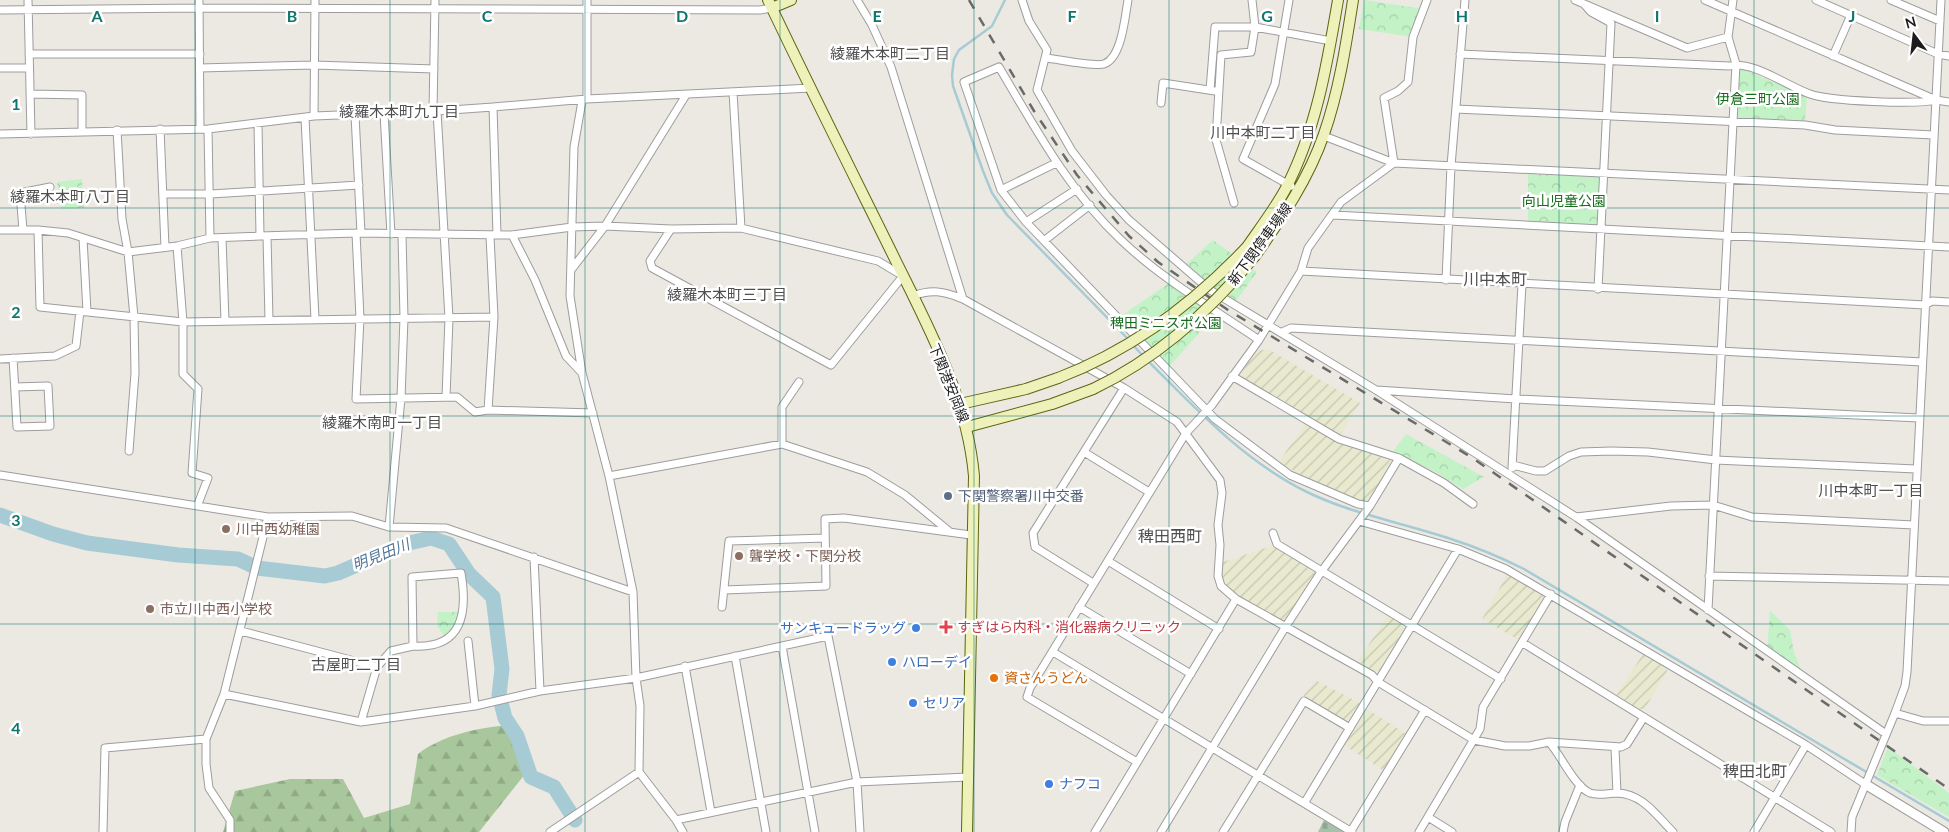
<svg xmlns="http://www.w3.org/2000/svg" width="1949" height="832" font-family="Lato,'Noto Sans JP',sans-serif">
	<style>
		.farmland { fill: url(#farmland-furrows) }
		.forest { fill: url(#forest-firs) }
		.cemetery { fill: url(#cemetery-stones) }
		.park { fill: url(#park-crowns) }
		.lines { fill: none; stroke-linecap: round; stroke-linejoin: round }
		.stream { stroke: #a7cbd5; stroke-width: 2.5 }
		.river { stroke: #a7cbd5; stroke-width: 15 }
		.minor-casing { stroke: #9d9d9d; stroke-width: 9 }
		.tertiary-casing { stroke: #9d9d9d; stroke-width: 11 }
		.secondary-casing { stroke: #5d6511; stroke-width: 12 }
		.minor { stroke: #fff; stroke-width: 7 }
		.tertiary { stroke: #fff; stroke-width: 9 }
		.secondary { stroke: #eff1bb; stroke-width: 10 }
		.rail { stroke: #6a6a6a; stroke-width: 2.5; stroke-dasharray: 10 10; stroke-linecap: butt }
		.secondary-bridge-casing { stroke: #5d6511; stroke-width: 12; stroke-linecap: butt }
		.secondary-bridge { stroke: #eff1bb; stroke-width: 10 }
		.grid { fill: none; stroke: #0f766e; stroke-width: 1; stroke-opacity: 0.55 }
		.service-dot { fill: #5c6f8a; stroke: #fff; stroke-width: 2 }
		.education-dot { fill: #8d6e63; stroke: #fff; stroke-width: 2 }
		.health-dot { fill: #e0444e; stroke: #fff; stroke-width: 2 }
		.shop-dot { fill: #3f7fe0; stroke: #fff; stroke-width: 2 }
		.food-dot { fill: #e8710a; stroke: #fff; stroke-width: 2 }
		.labels { text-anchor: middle; stroke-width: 5; stroke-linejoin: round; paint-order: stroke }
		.park-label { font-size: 14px; fill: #176c1d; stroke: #fff }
		.street-label { font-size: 14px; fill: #1c1c1c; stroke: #fff }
		.service-label { font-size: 14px; fill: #4e5e75; stroke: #fff; text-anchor: start }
		.education-label { font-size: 14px; fill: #785e54; stroke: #fff; text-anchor: start }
		.health-label { font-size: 14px; fill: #be3a42; stroke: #fff; text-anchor: start }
		.shop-label { font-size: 14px; fill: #366cbe; stroke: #fff; text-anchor: start }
		.food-label { font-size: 14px; fill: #c56008; stroke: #fff; text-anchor: start }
		.neighbourhood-label { font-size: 15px; fill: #4f4f4f; stroke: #fff }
		.water-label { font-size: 15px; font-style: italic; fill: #517698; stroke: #fff }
		.quarter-label { font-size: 16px; fill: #4f4f4f; stroke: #fff }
		.grid-label { font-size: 16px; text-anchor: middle; font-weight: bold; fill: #0f766e; stroke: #fff; stroke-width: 5; stroke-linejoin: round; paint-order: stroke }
	</style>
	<defs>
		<pattern id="farmland-furrows" width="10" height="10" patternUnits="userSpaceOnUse" patternTransform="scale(1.25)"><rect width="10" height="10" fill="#e8e9cf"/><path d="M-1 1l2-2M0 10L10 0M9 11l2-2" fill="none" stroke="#c6c7b1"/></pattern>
		<pattern id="forest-firs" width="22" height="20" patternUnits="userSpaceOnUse" patternTransform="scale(1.25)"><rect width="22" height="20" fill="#a9c79c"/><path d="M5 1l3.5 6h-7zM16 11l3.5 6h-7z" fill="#91aa86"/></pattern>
		<pattern id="cemetery-stones" width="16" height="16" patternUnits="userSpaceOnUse" patternTransform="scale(1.25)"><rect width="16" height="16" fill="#a6c2aa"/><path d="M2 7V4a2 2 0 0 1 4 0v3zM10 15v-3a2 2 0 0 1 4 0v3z" fill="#8ea692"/></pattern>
		<pattern id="park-crowns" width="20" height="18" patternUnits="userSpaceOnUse" patternTransform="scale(1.25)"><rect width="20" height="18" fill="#c3f2c6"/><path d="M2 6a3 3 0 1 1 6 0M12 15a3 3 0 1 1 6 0" fill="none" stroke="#a7cfaa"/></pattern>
	</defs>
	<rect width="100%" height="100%" fill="#ece9e2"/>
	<path class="farmland" d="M1268 349 1360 403 1340 435 1243 378 1242 372 1256 351Z
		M1305 423 1335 441 1389 458 1391 464 1372 498 1362 501 1314 482 1279 462Z
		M1277 544 1321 572 1286 626 1221 586 1220 563Z
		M1507 575 1542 593 1544 598 1519 640 1482 619Z
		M1388 615 1403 624 1405 631 1381 670 1374 672 1358 661Z
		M1643 654 1666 667 1667 672 1645 708 1638 710 1616 695Z
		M1317 681 1360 703 1351 718 1346 721 1303 695Z
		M1367 709 1406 734 1383 770 1344 745Z"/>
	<path class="forest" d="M511 725 519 735 533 764 479 832H223L235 791 290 779H343L364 818 410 804 418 754C445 734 478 728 511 725Z"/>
	<path class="cemetery" d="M1326 816 1351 832H1318Z"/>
	<path class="park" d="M1364 0 1424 9 1413 37 1359 29Z
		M1739 67 1807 97 1805 122 1738 119 1736 116Z
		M1528 174 1600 177 1599 225 1528 224Z
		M82 179 84 208 61 209 57 182Z
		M1213 240 1257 272 1234 304 1182 268Z
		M1172 281 1218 312 1168 368 1118 318Z
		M1406 434 1484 477 1463 489 1434 471 1393 452Z
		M1770 611 1790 630 1794 652 1804 677 1767 651Z
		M438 612H461L457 627 447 640 437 626Z
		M1888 747 1949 793V817L1877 775Z"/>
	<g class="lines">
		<path class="stream" d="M1005 0 992 26 959 50 954 59 952 75 953 86 983 171 992 193 1007 215 1128 339
			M1133 345 1143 356
			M1147 360C1195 408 1245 462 1307 492 1352 514 1403 523 1451 539 1476 547 1500 557 1524 569L1949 821"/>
		<path class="river" d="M0 515 53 534 87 543 178 555 238 559 257 568 325 576 338 573 405 544 431 538 449 544 469 574 493 597 502 669 499 695 505 718 517 736 531 777 554 787 575 820"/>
		<g class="minor-casing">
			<path id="minor" d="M28 0 31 134
				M199 0 200 129
				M587 0V99
				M857 0 872 25 891 67 963 299
				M1022 0 1029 21 1047 50 1037 90 1072 151 1106 195 1129 220 1210 290 1376 390 1576 517 1886 734
				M1289 0 1275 84 1243 159 1291 186
				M1575 0 1687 48 1728 37
				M1705 0 1936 100 1949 102
				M1816 0 1938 54 1949 56
				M1891 0 1940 21
				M1584 4 1591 12 1611 23 1598 289
				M0 10 199 8 760 10 772 8
				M29 54H200
				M1460 54 1729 66C1752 60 1787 86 1810 94 1828 101 1917 105 1936 100
				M1833 56 1851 15
				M1046 58C1057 59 1095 67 1104 64 1122 58 1125 16 1128 0
				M0 68H29
				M200 68 314 65 434 69
				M1210 90 1215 27H1255L1331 41
				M733 92 741 228
				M30 94 82 95V132
				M582 101 574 147 570 296 582 373 609 476 633 592 636 678 640 706 639 772 676 820 683 832
				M1161 103 1163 83 1215 91
				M1456 109 1805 125 1835 130 1933 135
				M433 111 435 0
				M384 114 391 234
				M355 115 361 233
				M314 116 315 0
				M305 118 315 319
				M258 123 260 236
				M160 129 165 247
				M208 129 210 238
				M117 130 122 219 128 252 134 317 135 373 129 451
				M0 134 208 129 314 116 437 111
				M1324 136 1394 163 1949 190
				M1001 190 1056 163
				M163 194H211L359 185
				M1234 203 1216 140 1221 55 1251 52 1255 27 1252 0
				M1333 215 1949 247
				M1026 222 1077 189
				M0 230H38L68 233 128 252 177 246 210 238 260 236 356 233 512 235 572 227 605 226 671 229 741 228 878 261 903 276 831 365 652 268 650 261 671 229
				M23 230 20 193 50 187
				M38 230 40 307 183 322 494 317
				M356 233 360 318 356 399 457 397 475 412 488 410 593 413
				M497 235 493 107 587 99 811 88
				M512 235 535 280 566 356 582 373
				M267 236 269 320
				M83 238 87 312
				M222 238 225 321
				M1045 240 1090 205
				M177 246 183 322V374L198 389 192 473 208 478 198 504
				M571 270 605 226 686 95
				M1301 271 1925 305 1932 301 1949 302
				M1446 280 1451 166 1465 0
				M912 296C932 289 943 291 963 299L1124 388 1177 422 1220 480 1222 493 1218 525 1220 545 1218 576 1221 586 1236 599 1372 675 1378 682 1474 740 1505 746H1529L1549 742C1561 755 1574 786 1590 793 1599 796 1608 793 1617 793 1643 794 1656 815 1673 832
				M1282 332 1291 328 1922 362
				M1259 340C1212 308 1162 279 1121 240 1069 191 1035 128 999 67L964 82 1001 190 1026 222 1215 419 1290 475 1358 504 1370 506
				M13 358 17 427 50 426 48 386 15 387
				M0 359 55 356 76 346 80 311
				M1232 376 1339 439 1399 458 1444 483 1473 504
				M1376 390 1516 399 1919 418
				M446 397 449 318 437 111 493 107
				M488 410 494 317 490 236
				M782 444V407L799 382
				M1084 452 1149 492
				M1513 465 1536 471H1545L1569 456 1581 452 1611 451 1648 452 1716 460 1916 469
				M1512 468 1522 284
				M0 475 268 517 352 516 389 527 446 528 633 592
				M609 476 782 444 867 472 905 495 950 532
				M1576 517 1671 506 1713 505 1752 517 1914 525
				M1359 521 1458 549 1506 569 1806 745 1865 784
				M389 527 401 398 404 318 402 235
				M1273 533 1277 544 1501 679
				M534 557 540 691
				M1108 561 1219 629
				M1709 576 1949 581
				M1093 583 1035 547 1033 533 1124 388
				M724 590 826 586 825 519 844 518 971 535
				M722 607 729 541 825 538
				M1079 607 1191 674
				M1708 610 1736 64 1728 37 1733 0
				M241 631 377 667 361 722
				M468 641 475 706
				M1523 643 1831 832
				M782 646 815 832
				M1053 652 1352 832
				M735 656 766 832
				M685 666 711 812
				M377 667 391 651 413 646 412 577 461 573C468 614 462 649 413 646
				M224 694 361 722 475 706 540 691 636 678 828 636 857 782 860 832
				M1895 713 1923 721H1949
				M1549 742 1621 747 1627 744 1644 717
				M1615 748 1617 793
				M1137 762 1027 697 1030 688 1186 433 1212 405 1259 340 1301 271 1308 248 1341 202 1394 163 1384 98 1398 91 1408 82 1413 37 1427 0
				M1305 802 1458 549
				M1428 817 1452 832
				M676 820 857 782 968 777
				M1351 831 1425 710
				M103 832 105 748 206 739
				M230 832V820L209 788 206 764V739L224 694 268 517
				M550 832 639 772
				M1095 832 1236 599
				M1161 832 1286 626 1321 572 1370 506 1399 458
				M1223 832 1304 701 1350 728
				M1419 832 1480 729 1483 707 1551 594
				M1563 832 1565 822 1580 785
				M1754 832 1806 745
				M1851 832 1852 817 1895 713 1905 686 1907 672 1941 0"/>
		</g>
		<g class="tertiary-casing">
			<path id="tertiary" d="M1865 784 1944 832"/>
		</g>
		<g class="secondary-casing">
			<path id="secondary" d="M768 0C808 84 849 166 890 249 925 321 967 395 974 476L967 832
				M772 8 791 0
				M1247 247C1260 228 1274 210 1285 190 1316 131 1327 65 1338 0
				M1255 256C1282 218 1309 178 1324 134 1339 91 1346 45 1353 0
				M960 404 1026 389 1058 378
				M967 427 1052 404 1093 389"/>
		</g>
		<use href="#minor" class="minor"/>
		<use href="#tertiary" class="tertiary"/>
		<use href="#secondary" class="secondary"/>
		<path class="rail" d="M969 0 1034 111 1077 175 1129 236 1158 262 1228 310 1471 457 1949 789"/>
		<g class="secondary-bridge-casing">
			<path id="secondary-bridge" d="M1058 378C1132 350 1193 304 1247 247
				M1093 389C1158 358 1210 311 1255 256"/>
		</g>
		<use href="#secondary-bridge" class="secondary-bridge"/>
	</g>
	<path class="grid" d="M195 0V832M390 0V832M585 0V832M780 0V832M974 0V832M1169 0V832M1364 0V832M1559 0V832M1754 0V832M0 208H1949M0 416H1949M0 624H1949"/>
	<circle class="service-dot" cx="948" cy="496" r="5"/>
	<g class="education-dot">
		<circle cx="226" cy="529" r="5"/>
		<circle cx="739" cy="556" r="5"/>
		<circle cx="150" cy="609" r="5"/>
	</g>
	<path class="health-dot" d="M943.5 619.5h5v5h5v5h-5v5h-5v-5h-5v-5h5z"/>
	<g class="shop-dot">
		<circle cx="916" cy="628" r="5"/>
		<circle cx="892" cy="662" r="5"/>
		<circle cx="913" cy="703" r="5"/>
		<circle cx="1049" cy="784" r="5"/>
	</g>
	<circle class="food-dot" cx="994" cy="678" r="5"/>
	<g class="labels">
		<g class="park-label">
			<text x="1758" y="104">伊倉三町公園</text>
			<text x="1564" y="206">向山児童公園</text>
			<text x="1166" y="328">稗田ミニスポ公園</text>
		</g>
		<g class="street-label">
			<text transform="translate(1260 244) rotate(-54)" y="5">新下関停車場線</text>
			<text transform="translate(949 383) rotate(68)" y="5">下関港安岡線</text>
		</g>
		<g class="service-label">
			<text x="958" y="501">下関警察署川中交番</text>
		</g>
		<g class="education-label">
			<text x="236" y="534">川中西幼稚園</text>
			<text x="749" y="561">聾学校・下関分校</text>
			<text x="160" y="614">市立川中西小学校</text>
		</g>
		<g class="health-label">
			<text x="957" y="632">すぎはら内科・消化器病クリニック</text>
		</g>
		<g class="shop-label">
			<text x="906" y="633" text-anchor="end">サンキュードラッグ</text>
			<text x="902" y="667">ハローデイ</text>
			<text x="923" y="708">セリア</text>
			<text x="1059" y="789">ナフコ</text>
		</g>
		<g class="food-label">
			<text x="1004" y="683">資さんうどん</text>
		</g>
		<g class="neighbourhood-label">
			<text x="890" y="59">綾羅木本町二丁目</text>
			<text x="399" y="117">綾羅木本町九丁目</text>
			<text x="1263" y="138">川中本町二丁目</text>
			<text x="70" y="202">綾羅木本町八丁目</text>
			<text x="727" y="300">綾羅木本町三丁目</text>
			<text x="382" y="428">綾羅木南町一丁目</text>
			<text x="1871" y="496">川中本町一丁目</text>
			<text x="356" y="670">古屋町二丁目</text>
		</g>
		<g class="water-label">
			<text transform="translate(381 555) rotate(-22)" y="5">明見田川</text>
		</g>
		<g class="quarter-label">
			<text x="1495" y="285">川中本町</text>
			<text x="1170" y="542">稗田西町</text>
			<text x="1755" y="777">稗田北町</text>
		</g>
	</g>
	<g class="grid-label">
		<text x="97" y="22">A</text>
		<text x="292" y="22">B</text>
		<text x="487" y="22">C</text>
		<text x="682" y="22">D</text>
		<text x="877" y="22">E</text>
		<text x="1072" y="22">F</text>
		<text x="1267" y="22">G</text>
		<text x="1462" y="22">H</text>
		<text x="1657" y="22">I</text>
		<text x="1852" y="22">J</text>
		<text x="16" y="110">1</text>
		<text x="16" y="318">2</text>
		<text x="16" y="526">3</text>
		<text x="16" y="734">4</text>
	</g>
	<g transform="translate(1914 35) rotate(345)" stroke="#ffffff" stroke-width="4" paint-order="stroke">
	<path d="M0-4L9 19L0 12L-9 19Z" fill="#1c1c1c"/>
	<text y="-8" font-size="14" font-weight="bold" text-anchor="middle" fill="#1c1c1c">N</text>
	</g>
</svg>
